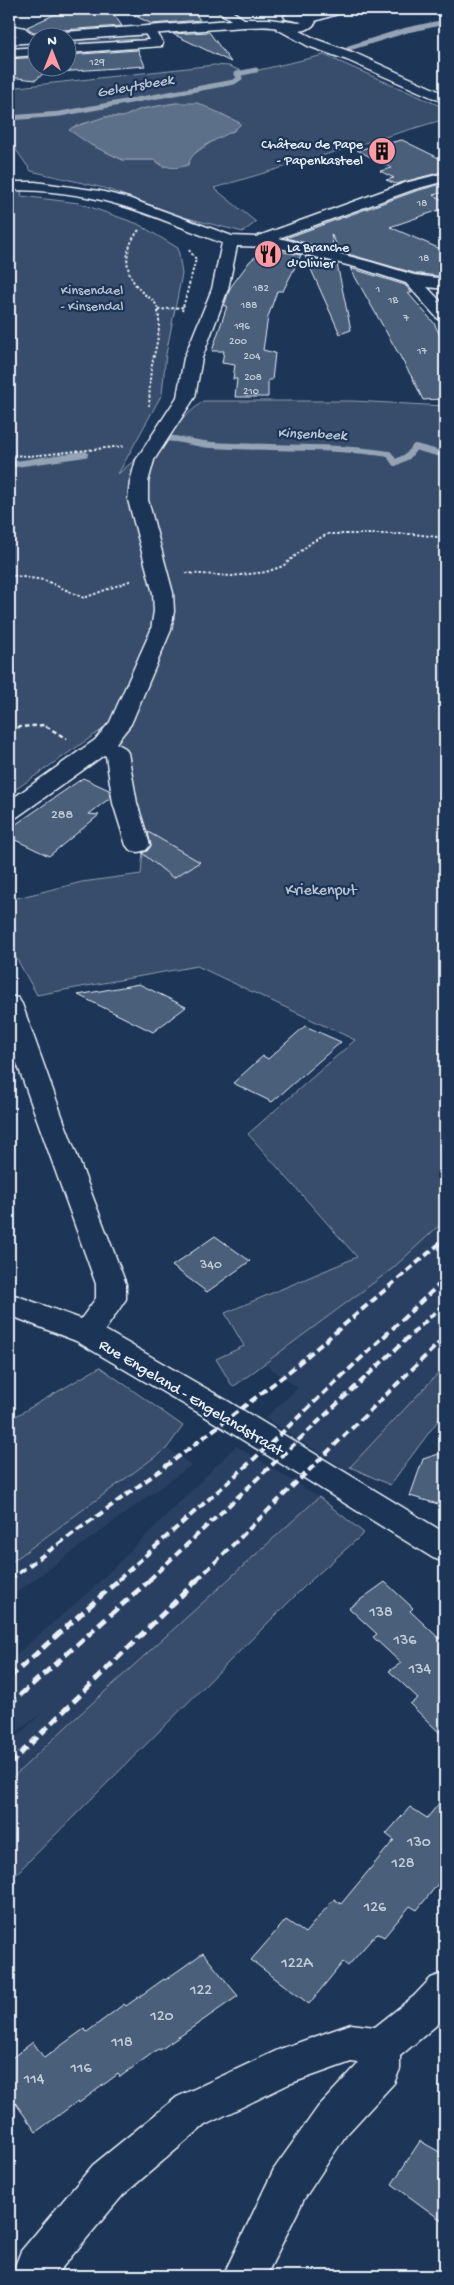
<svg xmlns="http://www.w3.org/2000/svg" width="454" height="2285" font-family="'Gochi Hand',sans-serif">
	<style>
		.built { fill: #2a4162 }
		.green { fill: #374d6c; stroke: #909fb2; fill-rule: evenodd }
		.water { fill: #5d7089; stroke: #95a4b5 }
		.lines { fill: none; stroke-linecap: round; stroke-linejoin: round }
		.stream-far1 { stroke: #95a4b5; stroke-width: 5 }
		.stream { stroke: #95a4b5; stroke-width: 6 }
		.building { fill: #495e7a; stroke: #e8f1f8 }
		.minor-casing { stroke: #e8f1f8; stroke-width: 3 }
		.major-casing { stroke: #e8f1f8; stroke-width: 3 }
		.path-far1 { stroke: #e8f1f8; stroke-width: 2; stroke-dasharray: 2.5 2; stroke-linecap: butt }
		.path { stroke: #e8f1f8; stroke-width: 2.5; stroke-dasharray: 4.5 3; stroke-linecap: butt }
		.minor { fill: #1d3557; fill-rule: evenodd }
		.major { fill: #1d3557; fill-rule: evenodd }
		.rail-far1 { stroke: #e8f1f8; stroke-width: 4; stroke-dasharray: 8 4; stroke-linecap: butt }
		.rail { stroke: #e8f1f8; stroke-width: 5; stroke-dasharray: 10 5; stroke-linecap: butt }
		.labels { text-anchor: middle; stroke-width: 4.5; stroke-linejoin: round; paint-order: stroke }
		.far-number-label { font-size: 11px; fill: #c0ccd8 }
		.far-poi-label { font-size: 14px; fill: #e8f1f8; stroke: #1d3557; text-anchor: end }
		.far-park-label { font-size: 14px; fill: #b3c0ce; stroke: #1d3557 }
		.number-label { font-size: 14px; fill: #c0ccd8 }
		.far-water-label { font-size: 15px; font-style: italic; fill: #b7c4d1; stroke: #1d3557 }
		.park-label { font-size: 16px; fill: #b3c0ce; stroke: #1d3557 }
		.street-label { font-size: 16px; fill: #e8f1f8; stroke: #1d3557 }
		.near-number-label { font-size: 16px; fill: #c0ccd8 }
	</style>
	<rect width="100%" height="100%" fill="#1d3557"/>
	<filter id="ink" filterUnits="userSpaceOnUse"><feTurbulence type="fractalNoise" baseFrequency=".02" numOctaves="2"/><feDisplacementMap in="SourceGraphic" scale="10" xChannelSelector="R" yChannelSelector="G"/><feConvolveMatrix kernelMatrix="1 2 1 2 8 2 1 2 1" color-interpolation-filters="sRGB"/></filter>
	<g filter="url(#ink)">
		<path class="built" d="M445 1220V1366L347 1470 265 1418 298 1388 265 1364 392 1269Z
			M236 1446 319 1497 67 1726 9 1781V1744L42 1713 9 1738V1661L91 1590Z
			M167 1448 191 1465 9 1598V1564Z"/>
		<path class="green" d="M146 35 151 41 139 42 137 39 115 40 117 44 68 48V41Z
			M324 55 445 108V119L214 188 256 222 243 232 183 217 104 188 31 171 9 140V88L214 65 229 66 246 73ZM176 103 220 113 239 123 234 131 219 137 191 156 163 167 155 160H123L91 145 73 127 105 117H123L141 109Z
			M9 190H22L21 196 79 203 138 224 178 248 182 274 166 354 162 394 118 474 203 401H353L445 406V1220L392 1269 233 1387 216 1359 244 1346 225 1313 357 1257 248 1134 355 1040 197 966 37 995 9 945V900L82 882 141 874 144 838 121 748 100 731 9 794Z
			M445 1366V1411L390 1485 350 1467Z
			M100 1367 183 1426 167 1448 9 1564V1420Z
			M319 1497 364 1533 308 1583 9 1881V1781L67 1726Z"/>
		<path class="water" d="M176 103H198L240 123V125C225 140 195 142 188 165 175 169 166 169 155 160H123L91 145 69 130 73 127 105 117H123L141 109Z"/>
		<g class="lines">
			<path class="stream-far1" d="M349 48 407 30 445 22
				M9 118 60 114 234 82 240 78 237 74 256 70"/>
			<path class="stream" d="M166 438C182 439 196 444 212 445 271 449 330 445 389 454L395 463 408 456 415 447 445 455
				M9 465 85 454
				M9 484 12 510 9 520"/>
		</g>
		<path class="building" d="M67 9H110L122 26 33 32 27 27Z
			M121 9H192L200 20 152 24Z
			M209 32 231 62 173 34Z
			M138 50 145 66 44 73 36 80 9 77V59L38 57V68H68V55Z
			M402 140 445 161V171L396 184 386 180 394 178 380 171 392 168 357 150Z
			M445 183V192L433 195 445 201V208L390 227 445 251V277L414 273 341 252 331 234 334 250 286 238 416 191Z
			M266 249 301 255 283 291H277L268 317 263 350 275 353 272 380H268V397H235L237 379H233L235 365 222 363 224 351H212L227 306H224L230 288 250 261Z
			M305 256 337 264 351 330 340 334Z
			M350 268 405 285 412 293H408L434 323 445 346V399L423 400 414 381Z
			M83 778 109 790 110 798 89 814 99 815 49 856 9 837V829Z
			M148 832 200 862 173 878 142 853 147 851 151 846Z
			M139 984 186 1007 153 1032 78 995Z
			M305 1026 341 1042 272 1102 233 1083 263 1056 268 1059Z
			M215 1236 250 1261 207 1292 172 1266Z
			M445 1452V1506L410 1496 423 1459Z
			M385 1582 413 1608 410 1611 445 1644V1738L410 1704 418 1698 389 1671 401 1663 373 1637 377 1634 349 1608Z
			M445 1796V1875L417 1910 410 1906 384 1937 377 1933 348 1966 343 1962 309 2004 251 1960 286 1920 305 1933 334 1899 341 1904 394 1840 386 1834 410 1807 427 1818Z
			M203 1953 238 1996 160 2050 158 2049 120 2077 118 2074 79 2103 78 2101 36 2132 9 2094V2060L33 2042 44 2058 84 2029 87 2032 124 2004 126 2006 164 1979 165 1980Z
			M420 2141 445 2155V2223L392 2184Z"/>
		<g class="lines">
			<g class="minor-casing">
				<path id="minor" d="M215 9H229L250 23 244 27 240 26Z
					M282 22 318 40 357 54 445 94V103L347 60 308 46 277 29 276 26Z
					M9 25 25 28 37 39 31 43C23 41 18 34 9 33Z
					M149 26 154 27 163 43 162 46 68 53V45L149 40 143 30Z
					M38 47V55L9 57V49Z
					M445 173V181L415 189 279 238 371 262 414 275 445 279V289L427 287 445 306V321L439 320 406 283 359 268 276 247 237 246 228 289 202 358 195 397 154 460 148 482V500L173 593 174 611 171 630 131 724 116 743 125 748 128 753 137 803 150 845 146 850 138 852 130 850 126 845 113 803 106 756 104 755 17 817 9 819V801L95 740 110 722 151 630 154 611 153 593 128 500 130 482 136 460 177 397 184 358 212 289 222 243C187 230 152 214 116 204 82 194 44 190 9 190V182H35L100 191 128 198 232 236 256 237 405 183Z
					M9 996 18 998 22 1004 65 1124 126 1284V1299L105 1330 226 1400 445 1533V1562L433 1558 204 1416 76 1341 9 1315V1293L81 1319 96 1298V1284L9 1041Z
					M445 1973V2018L400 2056V2069L394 2083 346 2135 304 2199 266 2276H223L274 2169 318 2107 359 2063 351 2062 289 2084 205 2125 123 2195 55 2276H11L21 2251 93 2165 177 2097 280 2049 351 2024 375 2027 414 1996 431 1978Z"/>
			</g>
			<g class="major-casing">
				<path id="major" d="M328 9H346L344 12 315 21 316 22C305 37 287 29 272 27 263 26 253 27 244 27L68 40V38H38V42L9 44V36L244 19H269L299 23 302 22 286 19 284 16 290 12 307 15Z"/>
			</g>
			<path class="path-far1" d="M139 230C123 249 123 274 142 292 149 299 156 299 158 311 162 333 154 350 151 371 149 383 150 394 149 406
				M158 310 183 307
				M182 311 196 259 189 250
				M9 455 30 456 125 446
				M186 573 232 576 266 572 283 566 312 542 328 534H414L445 538
				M9 575 44 580 84 598 132 580"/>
			<path class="path" d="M9 728 44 725 67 739"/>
			<use href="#minor" class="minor"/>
			<use href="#major" class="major"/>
			<path class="rail-far1" d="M9 1580 177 1458 285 1375 445 1239
				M118 1580 255 1458 445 1279
				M149 1580 445 1303
				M197 1580 445 1337"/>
			<path class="rail" d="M9 1678 120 1579
				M9 1705 151 1579
				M9 1765 198 1579"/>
		</g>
	</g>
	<defs>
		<g id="building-disc" transform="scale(1.4375)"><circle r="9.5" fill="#ff9aa2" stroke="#1d3557"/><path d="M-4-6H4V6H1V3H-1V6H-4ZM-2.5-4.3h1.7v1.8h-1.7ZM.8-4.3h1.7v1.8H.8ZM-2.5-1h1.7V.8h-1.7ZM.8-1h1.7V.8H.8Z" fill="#111"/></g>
		<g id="restaurant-disc" transform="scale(1.4375)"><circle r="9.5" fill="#ff9aa2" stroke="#1d3557"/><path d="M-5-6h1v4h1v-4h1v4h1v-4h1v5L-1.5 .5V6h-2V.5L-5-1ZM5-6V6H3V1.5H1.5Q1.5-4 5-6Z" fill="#111"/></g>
	</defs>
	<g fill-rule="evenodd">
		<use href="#building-disc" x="382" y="151"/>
		<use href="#restaurant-disc" x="268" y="254"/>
	</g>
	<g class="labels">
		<g class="far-number-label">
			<text x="97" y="65">129</text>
			<text x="422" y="206">18</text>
			<text x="424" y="261">18</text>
			<text x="261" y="291">182</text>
			<text x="378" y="292">1</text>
			<text x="393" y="303">1B</text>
			<text x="249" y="308">188</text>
			<text x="406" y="321">7</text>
			<text x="242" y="329">196</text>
			<text x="238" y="344">200</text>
			<text x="422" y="354">17</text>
			<text x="252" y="359">204</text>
			<text x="253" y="380">208</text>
			<text x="251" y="394">210</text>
		</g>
		<g class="far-poi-label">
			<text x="363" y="148">Château de Pape<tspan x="363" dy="16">- Papenkasteel</tspan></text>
			<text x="287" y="251" text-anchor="start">La Branche<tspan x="287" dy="16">d'Olivier</tspan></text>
		</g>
		<g class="far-park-label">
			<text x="92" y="294">Kinsendael<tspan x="92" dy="16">- Kinsendal</tspan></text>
		</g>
		<g class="number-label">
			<text x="62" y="818">288</text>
			<text x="211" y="1268">340</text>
		</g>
		<g class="far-water-label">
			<text transform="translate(135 85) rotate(-10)" y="5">Geleytsbeek</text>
			<text transform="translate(312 433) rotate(2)" y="5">Kinsenbeek</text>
		</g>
		<g class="park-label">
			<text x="321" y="894">Kriekenput</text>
		</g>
		<g class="street-label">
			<text transform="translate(192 1396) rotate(31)" y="6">Rue Engeland - Engelandstraat</text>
		</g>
		<g class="near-number-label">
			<text x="381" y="1616">138</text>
			<text x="405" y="1644">136</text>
			<text x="420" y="1673">134</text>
			<text x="419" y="1846">130</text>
			<text x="403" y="1867">128</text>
			<text x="375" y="1911">126</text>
			<text x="297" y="1967">122A</text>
			<text x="201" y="1994">122</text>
			<text x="162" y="2020">120</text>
			<text x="122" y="2046">118</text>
			<text x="81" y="2072">116</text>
			<text x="34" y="2083">114</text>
		</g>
	</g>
	<rect width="454" height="2285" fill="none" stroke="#1d3557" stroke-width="30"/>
	<rect x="15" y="15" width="424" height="2255" fill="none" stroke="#e8f1f8" stroke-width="2" filter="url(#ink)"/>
	<g transform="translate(52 52)"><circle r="24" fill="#1d3557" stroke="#6e8097"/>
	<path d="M0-4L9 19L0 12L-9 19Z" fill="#ff9aa2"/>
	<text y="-8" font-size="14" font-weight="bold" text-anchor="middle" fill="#e8f1f8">N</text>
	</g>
</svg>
